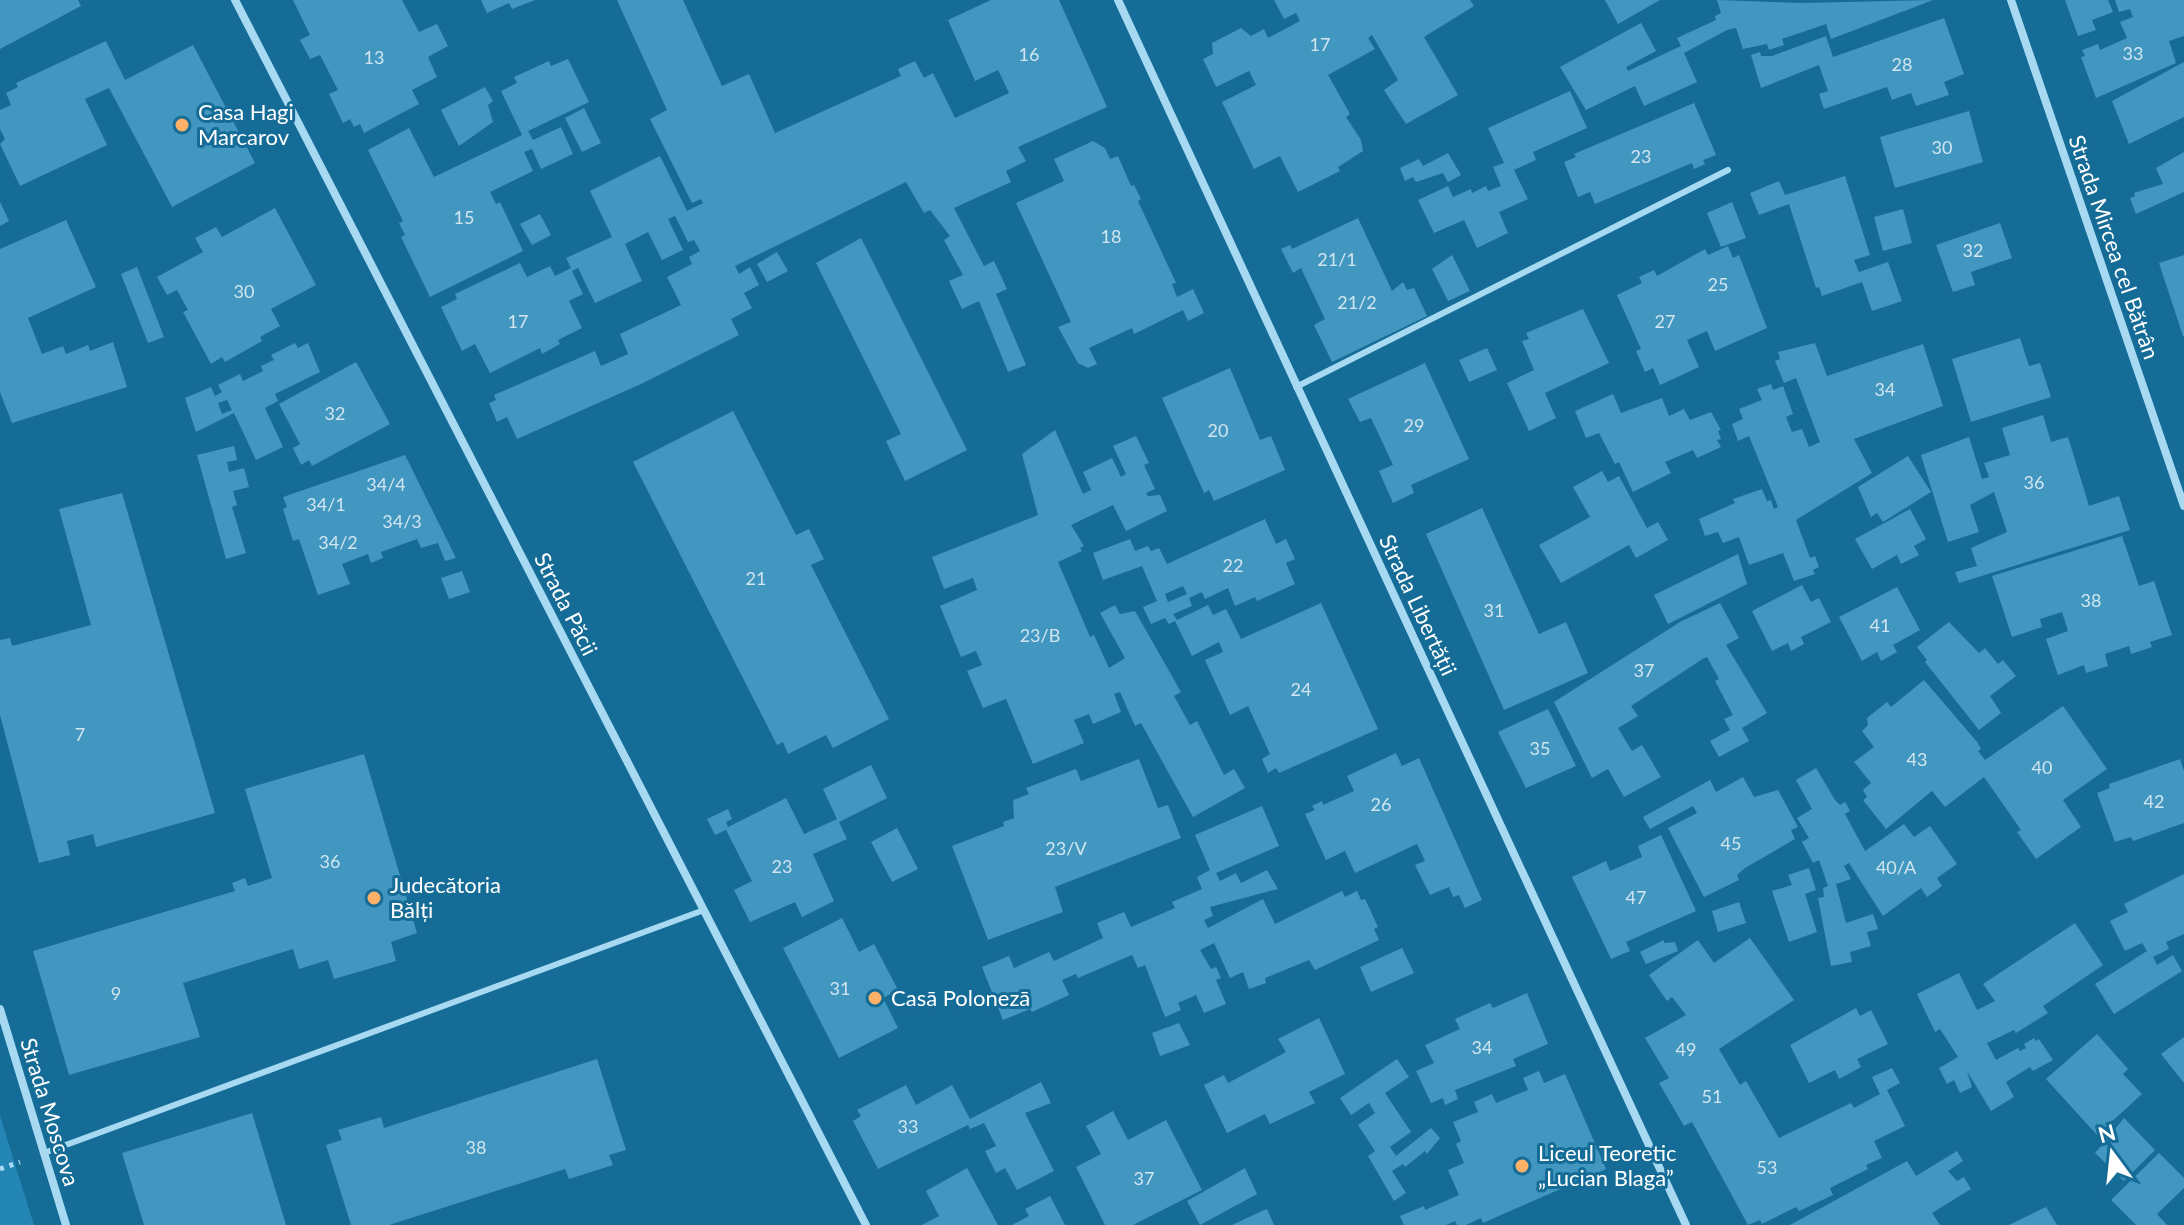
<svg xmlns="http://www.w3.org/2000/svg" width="2184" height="1225" font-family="Lato,sans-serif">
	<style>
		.green { fill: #2486b4 }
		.building { fill: #4297c0; fill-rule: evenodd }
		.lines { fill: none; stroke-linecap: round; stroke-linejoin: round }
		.path { stroke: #a7daf2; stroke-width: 5; stroke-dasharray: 4 6; stroke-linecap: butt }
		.lane { stroke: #a7daf2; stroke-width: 6 }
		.street { stroke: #a7daf2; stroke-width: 8 }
		.poi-dot { fill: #ffb168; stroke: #156c97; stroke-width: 3 }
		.labels { text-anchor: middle; stroke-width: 6; stroke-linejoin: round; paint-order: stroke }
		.number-label { font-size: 18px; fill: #d0e5ef }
		.poi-label { font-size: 22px; fill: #fff; stroke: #156c97; text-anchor: start }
		.street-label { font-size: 22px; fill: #fff; stroke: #156c97 }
	</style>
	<rect width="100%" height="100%" fill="#156c97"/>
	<path class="green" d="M0 1116 34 1225H0Z"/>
	<path class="building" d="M0 0H78L81 6 0 49Z
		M293 0H402L419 32 437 24 448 46 428 57 437 77 412 90 419 104 364 133 360 124 354 127 350 119 343 123 329 94 338 90 320 55 310 59 300 40 310 35Z
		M481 0H535L512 9 509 3 487 13Z
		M617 0H683L722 86 749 74 775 133 901 76 898 69 915 61 924 78 933 73 955 118 983 105 1009 93 998 70 975 81 948 20 991 0H1059L1107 107 1018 147 1026 161 1006 171 1011 182 954 208 984 266 994 261 1007 289 996 294 1026 365 1008 372 979 301 962 309 949 281 963 275 944 240 950 236 930 210 924 213 906 182 735 266 739 274 750 267 759 285 744 293 752 308 731 319 739 335 641 384 517 439 507 417 497 422 489 403 496 400 494 395 595 351 601 366 628 354 620 334 681 305 667 277 692 264 689 257 700 251 694 240 688 242 675 216 668 219 683 250 662 260 648 232 625 244 642 281 595 303 578 268 572 271 583 294 569 301 582 328 558 340 560 344 542 354 540 348 490 373 475 344 462 351 441 307 457 299 455 294 520 263 527 277 550 266 555 276 571 268 566 258 612 237 590 191 660 156 687 211 703 203 701 199 692 203 650 119 667 110Z
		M1274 0H1470L1474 6 1424 37 1458 95 1406 124 1384 90 1398 80 1372 35 1368 38 1375 49 1328 75 1350 114 1346 117 1361 140 1363 151 1338 167 1340 171 1298 192 1280 156 1254 169 1222 102 1256 85 1249 71 1216 87 1203 59 1213 54 1212 43 1241 28 1251 36 1264 29 1268 38 1300 21 1296 13 1284 19Z
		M1605 0H1660L1618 24Z
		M1717 0 1802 3 1933 0 1831 39 1826 24 1782 39 1784 45 1769 50 1767 44 1743 49 1736 28 1727 30 1684 53 1697 82 1644 106 1635 86 1586 110 1560 67 1641 23 1656 51 1626 67 1628 71 1681 46 1677 38 1716 20 1715 16 1721 13Z
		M2065 0H2108L2113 12 2092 20 2096 30 2078 36Z
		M2115 0H2184V36L2169 41 2176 63 2096 98 2081 57 2085 56 2082 50 2098 44 2100 50 2127 38 2120 22 2133 17 2130 9 2119 12Z
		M1944 18 1964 74 1944 82 1949 95 1916 106 1911 93 1892 100 1887 87 1824 109 1819 94 1828 91 1819 65 1761 88 1751 55 1760 52 1761 56H1772L1826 36 1833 57Z
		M106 41 125 80 193 45 255 163 172 207 109 88 85 99 107 145 20 186 0 144 5 139 0 129V110L11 105 6 93 18 87 16 83Z
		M568 59 589 102 528 131 533 140 561 127 573 154 541 169 532 149 524 152 533 171 490 192 496 204 500 202 523 251 430 297 401 237 405 235 399 223 403 221 368 150 409 128 434 177 522 135 501 91 517 83 514 77 549 61 551 66Z
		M2184 62V117L2129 144 2112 101Z
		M485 87 493 101 488 105 493 122 459 146 441 110Z
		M1570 91 1587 128 1533 152 1536 160 1514 170 1528 199 1499 212 1508 233 1477 248 1464 220 1434 233 1418 200 1448 186 1453 197 1471 189 1472 193 1486 186 1488 191 1501 186 1493 167 1504 163 1488 128Z
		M1694 103 1716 155 1703 160 1705 164 1694 169 1692 163 1595 204 1590 192 1578 197 1564 162 1576 157 1574 154Z
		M584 108 601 143 582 152 565 118Z
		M1969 111 1983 162 1895 188 1880 137Z
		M1093 141 1105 148 1110 159 1118 156 1131 186 1134 185 1141 199 1138 201 1176 283 1172 284 1177 297 1193 289 1204 313 1188 321 1183 310 1134 334 1132 328 1089 348 1097 364 1088 368 1078 363 1058 327 1071 322 1016 203 1064 181 1054 159Z
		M2184 152V192L2136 214 2130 198 2135 196 2134 193 2163 184 2156 168Z
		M1448 153 1461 175 1448 182 1443 173 1416 182 1413 177 1405 181 1400 168 1419 159 1423 166Z
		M1845 176 1870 255 1854 260 1859 272 1888 262 1902 301 1872 311 1862 282 1822 296 1819 287 1816 288 1789 204 1759 215 1750 193 1779 181 1785 195Z
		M0 202 9 221 0 226Z
		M1732 202 1746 238 1721 247 1707 213Z
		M275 208 316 285 271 309 280 326 260 337 262 341 225 362 222 357 211 364 183 312 188 310 177 290 167 295 157 277 203 252 195 238 216 227 222 237Z
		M1903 209 1912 243 1883 251 1874 217Z
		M540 214 551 235 532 245 520 224Z
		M1358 218 1392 291 1403 282 1407 290 1414 288 1427 316 1332 362 1314 325 1325 319 1301 268 1293 273 1281 249 1290 245 1292 249Z
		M66 220 96 287 28 318 42 354 63 346 66 354 88 345 90 351 113 342 127 387 12 423 0 392V249Z
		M2000 223 2012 258 1971 272 1975 285 1953 292 1936 245Z
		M861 238 967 450 905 481 886 441 901 434 816 263Z
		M1728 246 1733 258 1739 255 1767 328 1715 351 1707 331 1687 340 1699 367 1660 385 1653 368 1645 372 1636 351 1641 349 1617 295 1642 283 1639 277 1654 270 1657 276 1705 249 1708 255Z
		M777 252 788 271 767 282 757 264Z
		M1452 255 1470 291 1448 301 1432 269Z
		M2184 255V336H2183L2159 263Z
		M137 267 164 337 148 343 121 274Z
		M1583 309 1609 363 1545 393 1556 418 1529 431 1507 383 1534 370 1522 341 1529 339 1526 333Z
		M2020 338 2029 366 2040 363 2051 397 1971 422 1952 359Z
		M295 343 298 348 308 343 320 372 275 394 278 401 265 408 283 447 256 460 234 413 196 432 185 398 211 387 215 396 222 392 218 385 240 374 243 381 263 371 261 366 274 360 271 355ZM227 400 232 410 222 414 218 403Z
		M1815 343 1827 376 1923 344 1943 406 1854 439 1872 473 1796 520 1810 558 1815 556 1819 567 1813 570 1815 574 1794 581 1783 553 1749 565 1739 537 1723 543 1718 532 1705 536 1699 519 1735 503 1733 499 1762 489 1767 501 1771 500 1774 509 1778 507 1749 436 1738 441 1732 424 1743 419 1739 409 1762 400 1757 389 1771 384 1773 390 1783 386 1793 414 1786 417 1792 432 1802 429 1809 447 1820 442 1796 378 1784 383 1775 361 1780 359 1778 352Z
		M1487 348 1497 370 1469 382 1459 360Z
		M356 362 390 424 312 466 309 460 301 465 293 448 300 444 279 404Z
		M1425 363 1469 459 1411 485 1414 493 1393 503 1379 471 1393 465 1371 418 1360 422 1348 399Z
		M1230 368 1260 440 1271 436 1285 470 1214 501 1209 490 1204 493 1162 398Z
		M1613 394 1621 413 1662 398 1669 416 1684 409 1690 420 1711 412 1721 430 1718 431 1721 439 1717 440 1721 447 1697 458 1693 450 1665 462 1671 473 1633 492 1619 462 1615 464 1599 433 1586 438 1575 411Z
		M733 411 796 535 809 529 824 559 811 565 889 719 833 748 826 735 788 754 783 742 777 745 633 462Z
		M2043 415 2051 442 2068 437 2089 506 2119 496 2130 530 1959 583 1955 572 1977 566 1971 548 2007 532 1994 492 1970 505 1979 532 1948 542 1921 455 1969 437 1982 479 1989 477 1984 463 2010 455 2002 428Z
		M1055 430 1083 494 1091 490 1083 472 1112 458 1121 477 1126 474 1113 446 1136 436 1149 463 1144 465 1155 489 1146 493 1148 496 1160 495 1167 511 1126 531 1113 505 1071 525 1084 546 1080 548 1082 551 1058 562 1090 637 1094 635 1109 668 1125 658 1100 613 1115 605 1120 614 1135 611 1181 692 1174 696 1190 725 1197 721 1224 775 1234 769 1245 788 1193 817 1141 723 1135 726 1120 692 1114 694 1121 712 1093 724 1089 714 1074 720 1084 743 1033 764 1006 699 983 708 967 671 982 665 976 651 961 657 940 606 977 590 973 578 944 589 932 557 1038 515 1022 454Z
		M234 446 237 460 227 462 229 472 244 468 249 487 233 491 237 505 232 507 246 553 226 559 197 455Z
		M405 455 456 558 445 561 438 543 421 548 417 539 381 552 383 558 371 563 368 554 342 564 350 584 318 595 299 539 293 541 283 509 287 507 283 497Z
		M1908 456 1931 492 1883 522 1877 513 1871 517 1858 487Z
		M1602 471 1608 482 1619 476 1647 528 1658 522 1668 540 1636 558 1629 545 1561 583 1539 545 1590 517 1573 487Z
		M122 493 215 813 96 847 93 834 67 841 70 855 39 863 0 715V640L10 638 12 646 91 625 59 509Z
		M1482 508 1539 634 1566 622 1588 673 1504 710 1426 534Z
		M1910 509 1926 539 1914 546 1919 555 1901 564 1897 555 1872 569 1855 539Z
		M1265 519 1276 544 1286 539 1295 559 1286 563 1295 584 1257 601 1255 597 1235 606 1228 588 1205 599 1202 592 1189 598 1192 606 1173 614 1177 620 1169 624 1165 618 1151 624 1143 607 1157 601 1142 566 1103 580 1093 553 1130 539 1135 551 1148 546 1151 551 1159 548 1167 564ZM1183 586 1187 594 1168 602 1165 594Z
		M2122 536 2139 586 2154 581 2172 635 2150 642 2152 647 2131 654 2129 646 2105 654 2108 666 2086 673 2084 665 2058 675 2046 639 2068 631 2062 612 2040 619 2042 627 2012 637 1992 576Z
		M1738 554 1747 584 1668 624 1654 595Z
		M462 571 470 592 449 599 441 578Z
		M1802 585 1811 602 1819 598 1831 622 1801 637 1804 644 1791 651 1788 643 1772 651 1752 611Z
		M1897 587 1920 630 1893 645 1897 652 1881 661 1877 652 1862 661 1839 617Z
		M1321 603 1378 729 1279 773 1276 768 1268 773 1262 759 1270 754 1248 706 1230 715 1205 660 1223 652 1219 642 1192 656 1175 621 1208 605 1213 615 1226 609 1241 639Z
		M1720 603 1739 638 1726 645 1767 713 1742 728 1749 741 1719 757 1710 741 1730 730 1724 719 1733 715 1715 681 1719 679 1707 657 1704 658 1631 706 1638 716 1618 728 1632 751 1642 745 1661 777 1624 797 1608 769 1592 778 1554 702 1680 622Z
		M1949 622 1979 653 1985 648 1998 664 2003 660 2016 676 1990 696 2001 713 1979 730 1925 662 1927 660 1917 647Z
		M1924 680 1978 743 1981 749 1978 751 1985 760 2063 706 2107 769 2063 800 2081 827 2036 859 2017 832 2021 830 1984 777 1945 807 1932 791 1886 829 1863 800 1867 797 1863 790 1871 783 1854 762 1874 747 1862 731 1868 725 1867 718 1887 702 1891 707Z
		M1548 709 1576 766 1526 788 1498 732Z
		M1396 753 1402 766 1419 758 1482 900 1465 908 1459 895 1453 897 1449 887 1430 895 1415 865 1425 861 1417 844 1355 873 1345 851 1326 860 1305 814 1315 810 1312 806 1322 801 1323 805 1354 791 1347 776Z
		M364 754 417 933 391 942 396 961 334 979 328 960 299 969 293 949 183 983 200 1037 69 1075 33 951 235 891 232 883 245 878 248 886 272 878 245 789Z
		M1139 759 1158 808 1168 805 1181 838 1055 887 1063 912 988 940 952 846 1004 826 1003 822 1014 818 1013 800 1029 794 1026 788 1076 769 1081 781Z
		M2180 759 2184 771V823L2133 841 2131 837 2115 842 2097 793 2110 788 2109 784Z
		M871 765 887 798 839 822 847 839 813 854 834 901 802 917 795 902 750 922 734 890 752 881 726 830 715 835 707 819 728 809 732 819 726 822 728 827 786 798 804 834 837 819 823 789Z
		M1816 768 1835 800 1840 805 1845 802 1850 811 1845 814 1865 851 1904 824 1914 837 1930 826 1957 864 1937 878 1942 886 1927 897 1921 888 1883 916 1849 863 1844 866 1851 879 1836 884 1846 923 1873 914 1878 929 1867 932 1871 946 1850 952 1852 962 1831 966 1818 898 1824 897 1823 888 1828 886 1819 860 1813 863 1802 842 1809 838 1797 818 1812 809 1796 780Z
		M1743 777 1754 797 1778 790 1798 827 1791 830 1795 839 1745 868 1737 875 1739 880 1704 897 1668 828 1697 813 1693 806 1650 829 1643 817 1710 780 1716 792Z
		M1262 806 1279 846 1216 873 1220 881 1236 873 1241 883 1267 870 1278 889 1210 907 1213 916 1204 920 1208 928 1263 899 1275 924 1342 891 1345 897 1357 891 1361 900 1365 899 1378 927 1374 929 1379 940 1315 970 1309 960 1265 978 1266 983 1249 989 1243 972 1230 978 1214 943 1200 950 1211 969 1216 967 1221 978 1216 980 1226 1004 1204 1013 1196 995 1178 1003 1181 1010 1165 1017 1145 965 1138 968 1132 955 1078 978 1076 974 1062 980 1069 995 1032 1012 1030 1009 1003 1020 982 967 1009 956 1014 968 1049 952 1054 961 1103 938 1097 923 1124 912 1131 927 1175 908 1172 902 1202 889 1197 877 1210 870 1195 835Z
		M897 828 918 869 892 882 871 842Z
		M1661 835 1696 911 1626 942 1630 951 1611 959 1572 877 1606 861 1610 871 1642 857 1638 846Z
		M1809 868 1816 890 1805 894 1817 932 1789 942 1772 891 1792 885 1788 875Z
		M2184 874V934L2166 942 2169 949 2153 957 2157 965 2173 955 2182 971 2114 1014 2095 984 2147 951 2142 943 2125 951 2110 921 2128 912 2124 904Z
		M1739 902 1746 923 1718 932 1712 911Z
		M842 918 859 952 874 944 898 990 883 998 898 1028 839 1058 783 948Z
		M2075 923 2103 965 2043 1006 2048 1013 2016 1033 2014 1030 1987 1043 1996 1060 2018 1048 2020 1051 2026 1048 2024 1044 2034 1038 2036 1041 2039 1039 2053 1060 2033 1071 2030 1067 2006 1082 2014 1097 1991 1111 1967 1071 1972 1087 1960 1093 1954 1080 1947 1084 1939 1068 1958 1057 1940 1029 1935 1032 1917 994 1959 973 1977 1010 1995 1001 1983 984Z
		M1750 938 1794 1000 1719 1049 1740 1085 1746 1081 1779 1138 1851 1103 1854 1108 1880 1094 1872 1077 1892 1068 1900 1083 1887 1090 1905 1126 1874 1141 1882 1158 1866 1165 1868 1169 1830 1188 1833 1195 1799 1211 1796 1207 1762 1224 1760 1220 1748 1225 1692 1122 1684 1126 1659 1083 1669 1078 1645 1038 1686 1015 1672 997 1667 1001 1649 975 1698 940 1714 963Z
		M1664 940V943L1675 942 1678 951 1646 964 1640 952Z
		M1402 948 1414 973 1371 992 1360 967Z
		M1527 993 1548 1044 1513 1059 1516 1066 1455 1090 1458 1099 1445 1105 1443 1098 1431 1103 1416 1071 1434 1063 1425 1045 1460 1029 1455 1019 1490 1003 1493 1008Z
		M1856 1008 1860 1016 1871 1010 1888 1044 1857 1059 1861 1067 1839 1079 1835 1070 1809 1083 1790 1045Z
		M1319 1018 1345 1074 1309 1092 1315 1103 1270 1124 1265 1114 1227 1133 1204 1085 1224 1075 1228 1083 1286 1052 1278 1039Z
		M1179 1023 1190 1045 1160 1056 1152 1033Z
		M2097 1034 2128 1069 2123 1074 2142 1094 2097 1135 2046 1079Z
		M2184 1037V1083L2161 1054Z
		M597 1059 626 1150 609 1155 613 1165 569 1179 565 1169 389 1225H351L326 1145 342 1140 338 1130 381 1117 384 1128Z
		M1397 1059 1409 1077 1385 1093 1411 1132 1390 1147 1396 1156 1431 1128 1440 1138 1427 1154 1425 1151 1405 1167 1403 1164 1392 1171 1406 1193 1394 1201 1368 1156 1375 1151 1358 1125 1375 1113 1369 1103 1351 1115 1340 1098Z
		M1539 1071 1544 1083 1565 1074 1606 1169 1483 1223 1481 1218 1466 1225H1457L1455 1221 1446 1225H1404L1400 1216 1424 1206 1425 1210 1459 1195 1448 1170 1464 1163 1456 1144 1461 1141 1453 1122 1478 1112 1474 1102 1492 1094 1496 1103 1528 1090 1523 1078Z
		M1041 1082 1051 1103 1025 1113 1054 1171 1017 1190 1005 1168 996 1173 985 1151 996 1146 984 1123 970 1129 968 1125 878 1169 853 1121 861 1116 857 1110 906 1085 916 1105 952 1085 970 1119Z
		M1113 1111 1128 1140 1166 1120 1202 1190 1133 1225H1105L1076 1167 1101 1154 1086 1126Z
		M252 1113 286 1225H144L122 1153Z
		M2124 1118 2155 1150 2124 1181 2095 1153Z
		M1957 1151 1963 1161 1948 1171 1957 1181 1964 1177 1971 1189 1932 1213 1940 1225H1790L1907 1161 1916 1176Z
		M2159 1153 2184 1178V1188L2157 1214 2167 1225H2136L2111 1200Z
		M967 1168 998 1225H922L939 1216 926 1191Z
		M1245 1168 1257 1194 1200 1225 1187 1201Z
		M1050 1196 1065 1225H1012L1029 1216 1025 1209Z
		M2046 1207 2057 1225H2009Z
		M1267 1209 1274 1225H1232L1264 1210Z"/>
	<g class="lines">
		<path class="path" d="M0 1169 20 1162"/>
		<path class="lane" d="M1296 387 1728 170
			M44 1153 704 910"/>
		<path class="street" d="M235 0 866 1225
			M1118 0 1686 1225
			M2011 0 2184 506
			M0 1009 66 1225"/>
	</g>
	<g class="poi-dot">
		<circle cx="182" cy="125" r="8"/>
		<circle cx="374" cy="898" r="8"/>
		<circle cx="875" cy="998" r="8"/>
		<circle cx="1522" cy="1166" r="8"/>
	</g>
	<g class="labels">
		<g class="number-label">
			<text x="1320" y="51">17</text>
			<text x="2133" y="60">33</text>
			<text x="1029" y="61">16</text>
			<text x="374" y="64">13</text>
			<text x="1902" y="71">28</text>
			<text x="1942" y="154">30</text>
			<text x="1641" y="163">23</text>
			<text x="464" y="224">15</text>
			<text x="1111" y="243">18</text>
			<text x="1973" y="257">32</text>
			<text x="1337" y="266">21/1</text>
			<text x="1718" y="291">25</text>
			<text x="244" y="298">30</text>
			<text x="1357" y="309">21/2</text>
			<text x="518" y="328">17</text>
			<text x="1665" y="328">27</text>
			<text x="1885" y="396">34</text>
			<text x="335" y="420">32</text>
			<text x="1414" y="432">29</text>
			<text x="1218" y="437">20</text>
			<text x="2034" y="489">36</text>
			<text x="386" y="491">34/4</text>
			<text x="326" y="511">34/1</text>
			<text x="402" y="528">34/3</text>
			<text x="338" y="549">34/2</text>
			<text x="1233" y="572">22</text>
			<text x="756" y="585">21</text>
			<text x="2091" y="607">38</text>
			<text x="1494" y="617">31</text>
			<text x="1880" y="632">41</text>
			<text x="1040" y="642">23/B</text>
			<text x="1644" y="677">37</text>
			<text x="1301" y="696">24</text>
			<text x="80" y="741">7</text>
			<text x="1540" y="755">35</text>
			<text x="1917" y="766">43</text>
			<text x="2042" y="774">40</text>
			<text x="2154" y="808">42</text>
			<text x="1381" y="811">26</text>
			<text x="1731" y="850">45</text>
			<text x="1066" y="855">23/V</text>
			<text x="330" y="868">36</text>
			<text x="782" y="873">23</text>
			<text x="1896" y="874">40/A</text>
			<text x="1636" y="904">47</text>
			<text x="840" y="995">31</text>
			<text x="116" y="1000">9</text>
			<text x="1482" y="1054">34</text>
			<text x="1686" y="1056">49</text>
			<text x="1712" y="1103">51</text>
			<text x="908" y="1133">33</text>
			<text x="476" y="1154">38</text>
			<text x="1767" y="1174">53</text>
			<text x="1144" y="1185">37</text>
		</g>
		<g class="poi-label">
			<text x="198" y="120">Casa Hagi<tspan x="198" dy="25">Marcarov</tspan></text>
			<text x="390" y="893">Judecătoria<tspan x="390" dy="25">Bălți</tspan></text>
			<text x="891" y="1006">Casā Polonezā</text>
			<text x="1538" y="1161">Liceul Teoretic<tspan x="1538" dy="25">„Lucian Blaga”</tspan></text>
		</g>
		<g class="street-label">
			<text transform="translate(2114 247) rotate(71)" y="8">Strada Mircea cel Bătrân</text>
			<text transform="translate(566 604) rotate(63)" y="8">Strada Păcii</text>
			<text transform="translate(1418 605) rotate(65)" y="8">Strada Libertății</text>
			<text transform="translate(50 1112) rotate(73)" y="8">Strada Moscova</text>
		</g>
	</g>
	<g transform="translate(2112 1153) rotate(345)" stroke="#156c97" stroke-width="6" paint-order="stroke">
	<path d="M0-6L14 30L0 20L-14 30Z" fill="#ffffff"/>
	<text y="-12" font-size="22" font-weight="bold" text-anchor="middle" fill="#ffffff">N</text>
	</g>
</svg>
